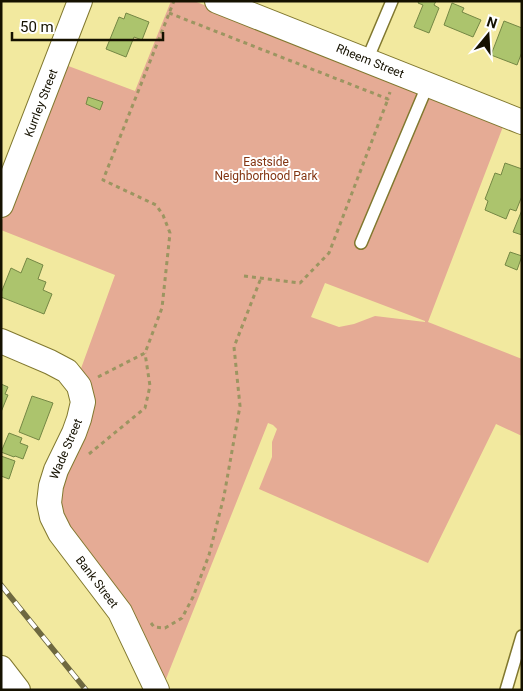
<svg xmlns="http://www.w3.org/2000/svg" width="523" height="691" font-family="Roboto,sans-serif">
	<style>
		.green { fill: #e5ab95; fill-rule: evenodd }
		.building { fill: #acc46d; stroke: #748744 }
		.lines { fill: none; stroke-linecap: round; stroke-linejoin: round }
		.service-casing { stroke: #81782f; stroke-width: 14 }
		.minor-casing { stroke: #81782f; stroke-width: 26 }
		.path { stroke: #9c9561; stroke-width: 3; stroke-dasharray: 4 4; stroke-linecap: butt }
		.service { stroke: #fff; stroke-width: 11 }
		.minor { stroke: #fff; stroke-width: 24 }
		.rail-casing { stroke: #6e6840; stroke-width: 5.5 }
		.rail { stroke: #fff; stroke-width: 4; stroke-dasharray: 11; stroke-linecap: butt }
		.labels { text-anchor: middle; stroke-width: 4; stroke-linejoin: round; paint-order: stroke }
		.street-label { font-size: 12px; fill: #151100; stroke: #fff }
		.park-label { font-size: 12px; fill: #833512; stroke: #fff }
	</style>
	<rect width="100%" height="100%" fill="#f2e99f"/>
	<path class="green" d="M171 1H194L504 124 428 322 522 359V436L496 424 428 563 259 489 272 457V442L277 429 273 425 268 423 162 689 67 535 55 503 79 374 115 275 1 230V223L63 64 135 91ZM325 283 425 321V322L375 316 354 324 339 327 311 317Z"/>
	<path class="building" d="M419 1H436L434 5 439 8 429 33 414 27 423 5 418 3Z
		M452 3 464 8 462 12 481 20 473 37 444 25Z
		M126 13 149 22 142 40 134 37 126 57 106 49 119 17 124 19Z
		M504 21 522 28V52L517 65 491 55Z
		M88 97 103 102 100 110 86 104Z
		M505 163 522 169V196L516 211 510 209 506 219 485 210 488 201 485 199 495 173 501 175Z
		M522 210V235L513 232Z
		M510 252 522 256 517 270 505 265Z
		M27 258 43 265 38 279 46 282 43 290 52 294 44 314 1 297V293L11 268 21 273Z
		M1 384 8 387 5 394 8 395 1 412Z
		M32 396 53 403 39 440 19 432Z
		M9 433 22 438 20 443 28 446 23 459 15 456 14 457 1 452Z
		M1 456 15 461 9 479 1 476Z"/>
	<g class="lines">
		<g class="service-casing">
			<path id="service" d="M367 60 392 1
				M361 243 428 84
				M506 690 522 636"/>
		</g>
		<g class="minor-casing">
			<path id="minor" d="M217 1 522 122
				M1 205 80 1
				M1 341 50 362 67 371 79 386 83 402 79 419 74 433 56 470 51 486 49 503 52 517 60 533 120 612 157 690
				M1 668 18 690"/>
		</g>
		<path class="path" d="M169 13 388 99 390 92
			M244 276 300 283 329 253 388 99
			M98 377 145 353 162 308 170 233 163 215 156 205 103 180 174 1
			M89 454 145 408 150 386 145 353
			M151 623 154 627 165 628 182 618 193 597 209 555 224 496 240 406 234 347 261 278"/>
		<use href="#service" class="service"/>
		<use href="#minor" class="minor"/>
		<g class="rail-casing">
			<path id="rail" d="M1 585 86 690"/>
		</g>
		<use href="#rail" class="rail"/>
	</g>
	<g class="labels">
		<g class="street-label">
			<text transform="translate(370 61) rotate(22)" y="4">Rheem Street</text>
			<text transform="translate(41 103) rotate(-69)" y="4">Kurrley Street</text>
			<text transform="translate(66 449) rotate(-67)" y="4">Wade Street</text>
			<text transform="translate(97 582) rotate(53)" y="4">Bank Street</text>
		</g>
		<g class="park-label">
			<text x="266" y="166">Eastside<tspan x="266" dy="14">Neighborhood Park</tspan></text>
		</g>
	</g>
	<rect width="523" height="691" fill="none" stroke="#151100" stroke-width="5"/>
	<g transform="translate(488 35) rotate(18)" stroke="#ffffff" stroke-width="4" paint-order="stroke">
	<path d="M0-4L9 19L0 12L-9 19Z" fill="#151100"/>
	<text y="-8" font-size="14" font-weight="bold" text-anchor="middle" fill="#151100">N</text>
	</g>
	<path d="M12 32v8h151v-8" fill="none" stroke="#151100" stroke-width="2.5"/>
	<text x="20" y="32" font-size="15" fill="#151100" stroke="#ffffff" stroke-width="4" paint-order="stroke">50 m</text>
</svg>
